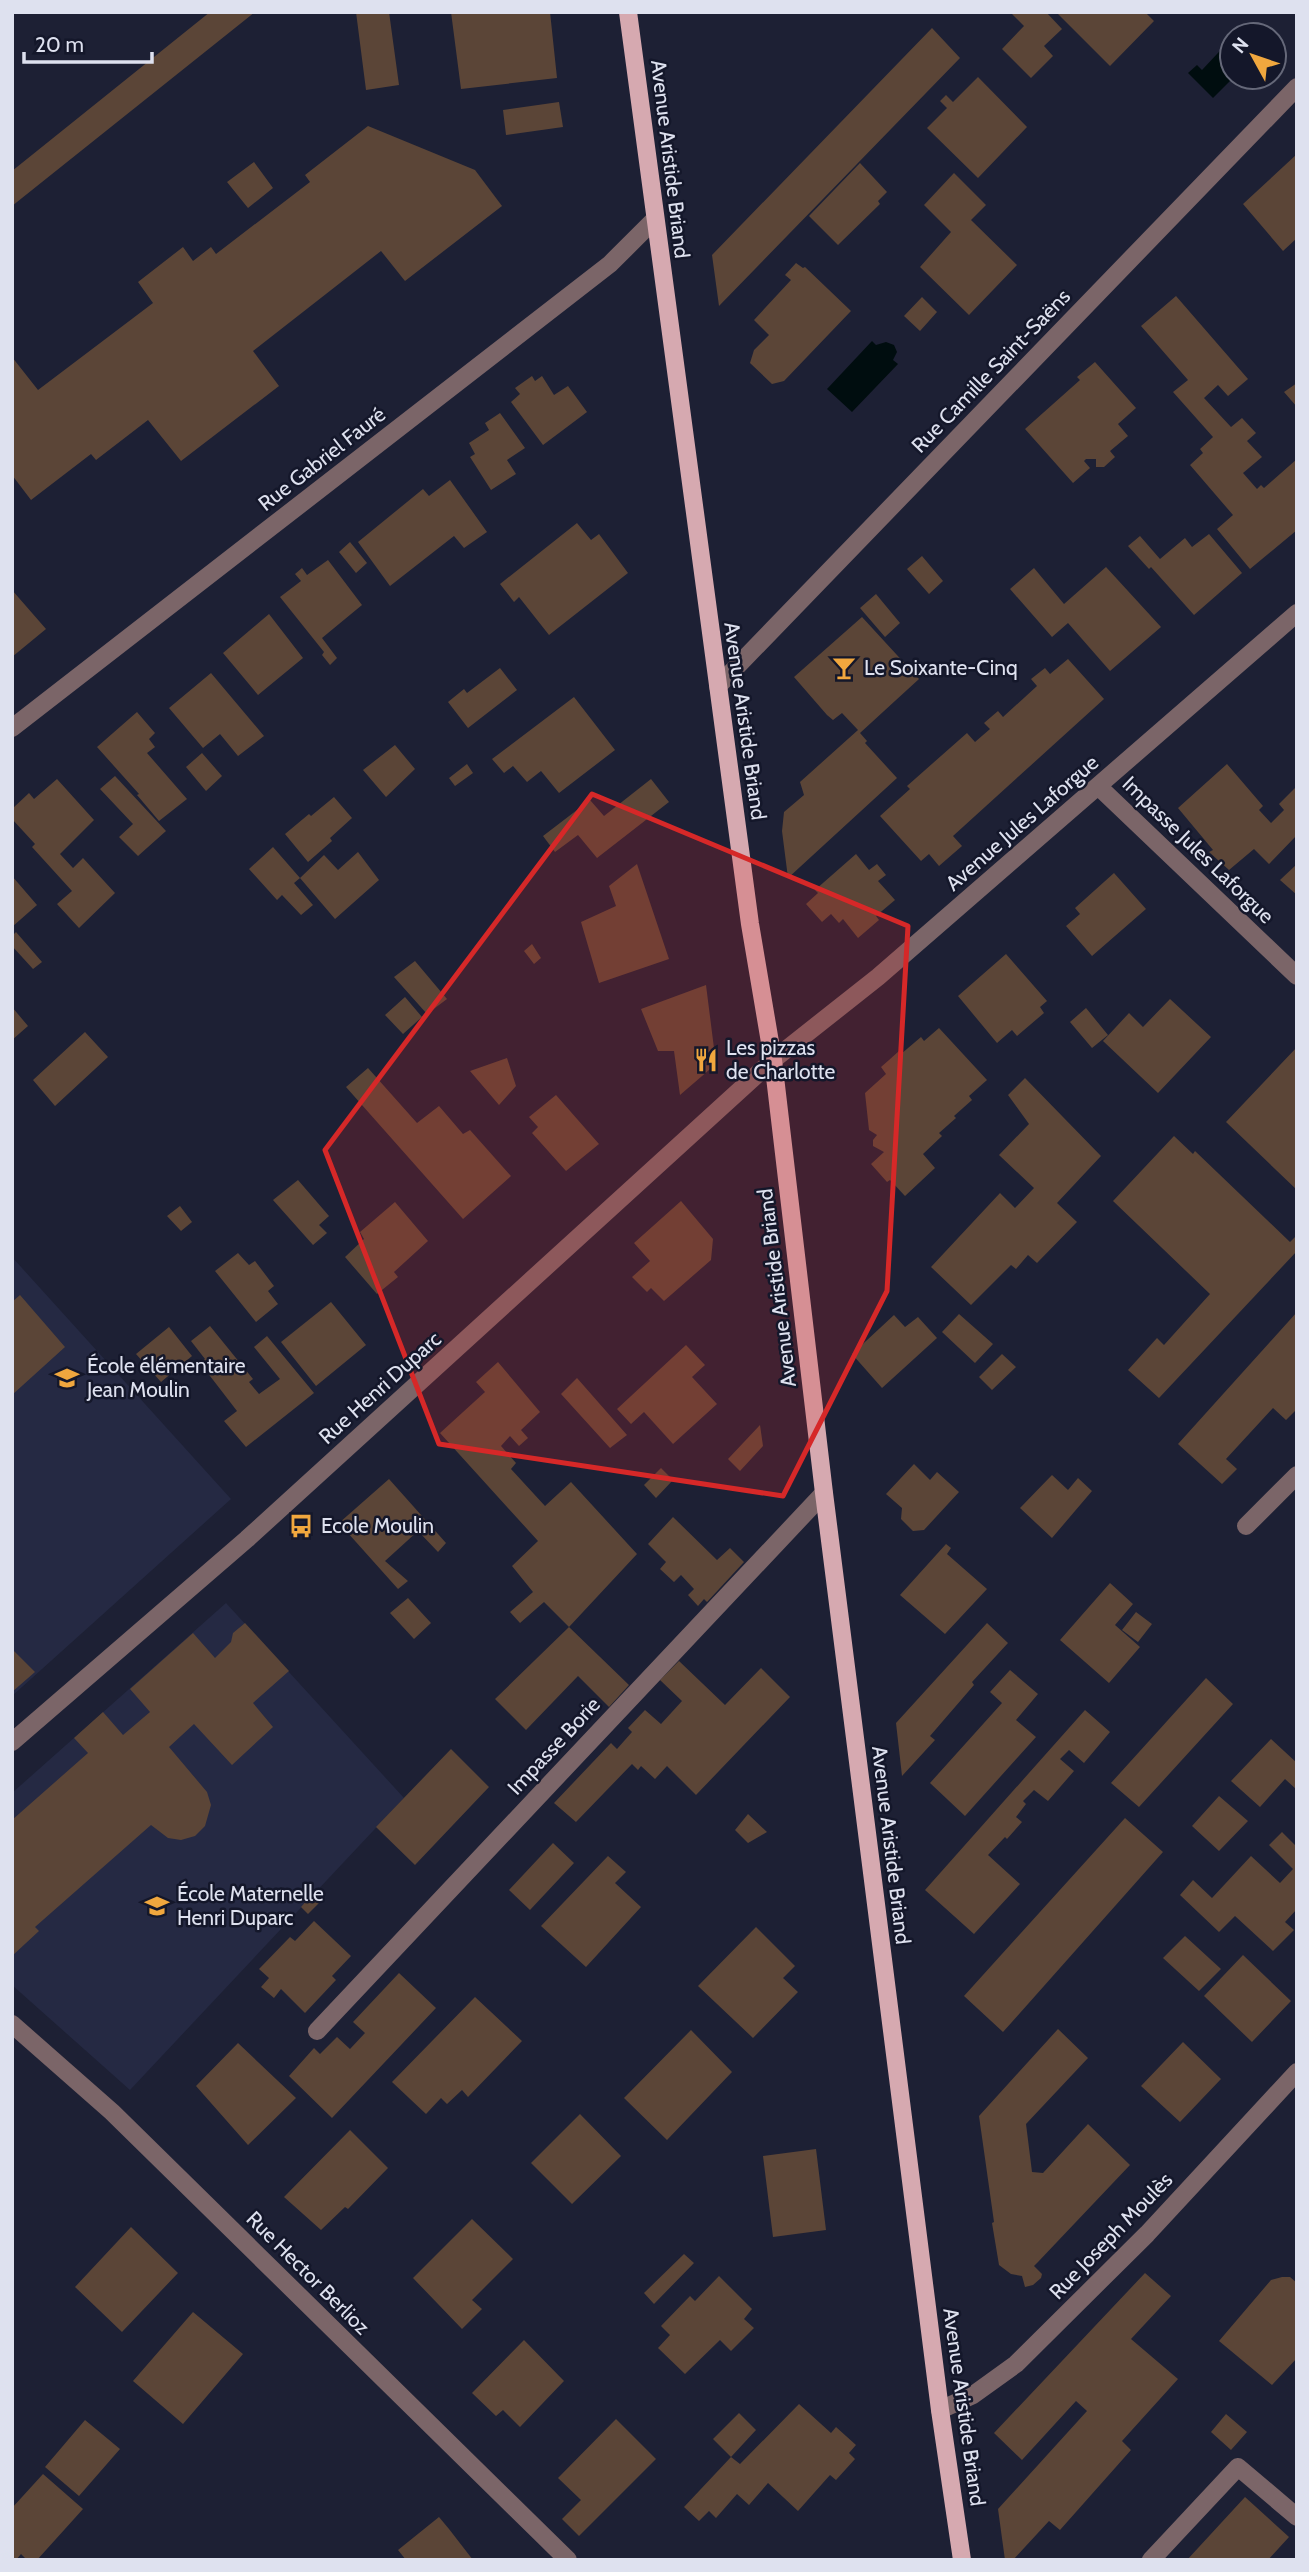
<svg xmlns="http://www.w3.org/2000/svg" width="1309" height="2572" font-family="Cabin,sans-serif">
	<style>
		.built { fill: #252943 }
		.water { fill: #000d0f }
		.building { fill: #5b4537 }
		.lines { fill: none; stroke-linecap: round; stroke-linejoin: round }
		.minor { stroke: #7b6568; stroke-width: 18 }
		.major { stroke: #d6a9b0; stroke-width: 18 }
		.marked { fill: #d62828; fill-opacity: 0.2; stroke: #d62828; stroke-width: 5; stroke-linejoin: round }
		.labels { text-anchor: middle; stroke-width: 5; stroke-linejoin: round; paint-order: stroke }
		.street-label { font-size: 21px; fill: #dee1ef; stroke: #14172a }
		.poi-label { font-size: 21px; fill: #dee1ef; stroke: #14172a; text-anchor: start }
	</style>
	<rect width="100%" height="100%" fill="#1d2034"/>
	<path class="built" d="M12 1257 231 1499 12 1696Z
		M226 1603 404 1798 130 2090 12 1985V1793Z"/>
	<path class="water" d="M1232 38 1234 77 1213 98 1188 73 1197 65 1202 70Z
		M872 341 876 345 886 342 894 345 897 352 893 360 898 364 852 412 827 389Z"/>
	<path class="building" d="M210 12H255L12 206V171Z
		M356 12H389L399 85 366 90Z
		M451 12H550L557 78 461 89Z
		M1013 12H1046L1062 29 1044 46 1053 56 1031 78 1002 49 1024 26 1012 14Z
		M1056 12H1145L1154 21 1110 66Z
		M932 28 960 58 719 306 712 255Z
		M978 77 1027 127 978 178 927 128 947 108 940 101 946 95 953 102Z
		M559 102 563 127 506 135 503 110Z
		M368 126 475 170 502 206 405 281 381 251 253 351 279 386 181 461 148 420 96 460 91 454 31 500 12 475V357L38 390 153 303 138 282 183 247 193 261 211 247 216 254 310 182 305 175Z
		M1297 154V238L1283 251 1243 204Z
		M254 162 273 188 248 208 227 182Z
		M860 163 887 192 878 201 880 204 838 245 809 216Z
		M954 173 986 205 971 220 1017 265 969 315 920 267 951 232 924 205Z
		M796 263 803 268 805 267 851 311 784 381 772 384 750 363 754 350 769 335 754 320 791 280 785 275Z
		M1176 296 1248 379 1228 396 1218 385 1204 398 1231 427 1242 418 1256 433 1247 441 1262 457 1243 473 1257 489 1261 485 1264 488 1297 459V530L1250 569 1217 529 1233 515 1190 465 1203 453 1200 449 1213 437 1173 392 1188 380 1141 326Z
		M922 297 937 312 920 331 904 316Z
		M1095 362 1136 408 1118 424 1128 436 1110 451 1115 457 1104 467H1096V459H1086L1084 461 1090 468 1073 483 1025 429 1080 380 1077 377Z
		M532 376 535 381 542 376 554 395 568 386 587 412 543 445 511 402 520 394 515 388Z
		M1297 383V407L1284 392Z
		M500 413 525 448 507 460 516 474 491 490 470 457 475 454 469 443 489 430 485 423Z
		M450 480 487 532 464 548 454 536 390 586 358 542 423 489 429 496Z
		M577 523 591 540 599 534 628 573 549 635 519 597 514 602 500 584Z
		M1209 534 1242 573 1194 615 1151 567 1149 569 1128 546 1140 536 1160 559 1185 538 1192 547Z
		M350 542 367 563 356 573 339 552Z
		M922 556 943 581 929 594 907 569Z
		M328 560 362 605 322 638 337 658 330 665 322 655 324 652 280 597 301 581 295 574 302 568 307 575Z
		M1106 567 1161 627 1110 671 1068 623 1052 637 1010 589 1034 568 1064 604Z
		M12 590 46 629 12 657Z
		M876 594 900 623 885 637 860 608Z
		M269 614 303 658 258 695 223 653Z
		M862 617 919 679 860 733 867 741 865 743 897 778 788 878 782 831 784 812 804 795 800 782 858 730 842 713 833 720 827 715 794 677Z
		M1068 659 1104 699 953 836 962 846 939 866 929 854 921 861 880 816 910 789 907 786 967 733 975 742 990 729 984 723 998 711 1003 717 1037 686 1031 679 1045 668 1050 674Z
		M500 668 517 690 468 728 448 702 464 689 467 693Z
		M211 673 264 736 238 756 220 734 203 748 169 708Z
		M574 697 615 750 559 793 541 771 527 782 513 766 504 773 492 759Z
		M137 712 155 733 149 739 155 747 147 753 187 799 159 821 137 795 139 794 97 747Z
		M395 745 415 769 386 797 363 770Z
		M202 753 222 776 206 791 186 767Z
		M467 764 473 773 455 786 449 778Z
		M1227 764 1263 806 1259 810 1271 823 1284 810 1279 804 1297 786V835L1269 864 1254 849 1229 870 1209 852 1213 850 1178 808Z
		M115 776 166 831 138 856 119 837 133 824 100 789Z
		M57 779 94 820 60 854 73 868 83 858 115 893 79 928 57 904 72 891 32 847 35 844 12 819V809L29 793 34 799Z
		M651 779 669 802 597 858 578 835 555 852 543 836 590 800 604 816Z
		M334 797 352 818 330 838 332 841 308 862 285 834 309 814 311 816Z
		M273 847 300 878 294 883 313 905 301 915 282 895 277 900 249 869Z
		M358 852 379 880 335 919 300 878 324 855 338 870Z
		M856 854 869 870 877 864 886 875 878 881 895 900 876 916 879 920 858 938 843 919 839 923 831 914 822 922 806 904 818 893 815 890Z
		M637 864 669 959 599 983 581 922 616 906 609 886Z
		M1297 864V895L1280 880Z
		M1114 873 1146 909 1092 956 1066 926 1080 914 1075 908Z
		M12 876 37 905 12 927Z
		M16 932 42 962 33 969 12 946V936Z
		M532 944 541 958 534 964 524 951Z
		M1006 954 1047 1001 1040 1007 1044 1013 1017 1036 1012 1030 997 1043 958 996Z
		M415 961 447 999 427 1014 394 977Z
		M706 985 716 1064 680 1095 674 1051H658L641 1009Z
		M405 997 422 1017 403 1034 385 1015Z
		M1170 999 1211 1037 1158 1093 1103 1041 1129 1013 1143 1027Z
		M12 1007 28 1026 12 1040Z
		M1086 1008 1108 1035 1092 1048 1070 1022Z
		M939 1028 987 1080 969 1096 972 1100 954 1116 956 1118 939 1133 942 1136 923 1154 935 1168 905 1196 890 1180 887 1182 871 1164 884 1152 873 1146V1140L877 1135 869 1130 865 1093 886 1074 881 1067 889 1060 899 1051 901 1054 921 1037 924 1041Z
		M85 1032 108 1057 55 1106 33 1080Z
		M1297 1047V1190L1226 1122Z
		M507 1058 516 1086 499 1105 470 1071Z
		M368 1068 417 1123 439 1106 463 1134 470 1130 511 1176 463 1219 346 1087Z
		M1025 1078 1101 1156 1057 1203 1077 1222 1037 1263 1028 1255 1016 1269 1011 1265 971 1305 931 1267 1000 1193 1015 1208 1034 1188 999 1155 1029 1124 1008 1095Z
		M556 1095 599 1144 566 1171 532 1133 538 1127 529 1117Z
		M1174 1136 1193 1154 1195 1151 1290 1242 1297 1235V1251L1159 1398 1128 1370 1157 1338 1164 1345 1210 1294 1113 1201Z
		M298 1180 329 1216 319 1225 327 1233 313 1245 273 1200Z
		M681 1201 713 1239 711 1260 664 1301 651 1288 647 1292 632 1277 650 1261 634 1243Z
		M395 1202 428 1241 394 1272 398 1277 377 1294 345 1257 364 1239 360 1232Z
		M180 1206 192 1222 181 1231 167 1216Z
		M238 1253 249 1265 255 1261 274 1286 268 1291 278 1304 256 1322 215 1271Z
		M20 1295 65 1347 12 1395V1302Z
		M331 1302 366 1345 316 1386 281 1342Z
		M1297 1312V1409L1286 1420 1273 1408 1226 1459 1237 1469 1222 1484 1178 1444Z
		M959 1314 993 1344 975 1363 942 1332Z
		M894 1315 905 1327 918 1317 937 1338 882 1388 852 1354Z
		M210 1326 253 1379 249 1382 259 1394 280 1379 254 1347 267 1336 314 1393 246 1447 224 1421 237 1411 200 1363 205 1359 191 1341Z
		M169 1327 192 1356 161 1382 136 1354Z
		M686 1345 705 1365 692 1377 717 1404 673 1444 644 1412 631 1424 617 1409Z
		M1002 1354 1016 1367 992 1390 979 1377Z
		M498 1362 540 1412 521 1430 528 1438 519 1446 510 1436 501 1446 516 1463 511 1469 545 1506 571 1482 637 1554 569 1627 544 1602 520 1623 510 1612 533 1592 512 1566 538 1541 440 1433 485 1392 476 1382Z
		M577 1378 627 1435 610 1448 561 1394Z
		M760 1425 763 1446 740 1471 728 1459Z
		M914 1464 930 1480 937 1472 959 1492 924 1530 913 1531 901 1519 902 1508 886 1494Z
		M661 1468 673 1480 656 1498 644 1485Z
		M1052 1475 1068 1490 1078 1478 1092 1491 1052 1538 1020 1508Z
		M389 1479 446 1543 438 1552 418 1531 385 1561 408 1581 398 1589 339 1523Z
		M673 1517 717 1560 730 1548 744 1562 707 1602 704 1599 698 1606 688 1595 694 1589 681 1575 674 1582 660 1569 666 1562 648 1544Z
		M946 1544 951 1548 947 1554 987 1589 945 1634 900 1595Z
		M1110 1583 1133 1604 1115 1625 1140 1647 1109 1683 1060 1640Z
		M408 1598 431 1623 414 1639 390 1613Z
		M1136 1612 1152 1624 1138 1642 1122 1630Z
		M245 1623 289 1671 253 1703 273 1727 232 1765 194 1724 169 1747 207 1792 211 1805 205 1826 195 1836 181 1840 168 1838 151 1825 35 1927 39 1931 12 1956V1820L88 1753 74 1738 103 1712 123 1735 150 1712 130 1689 193 1633 215 1658 231 1642 233 1633Z
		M987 1623 1008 1643 972 1682 974 1685 930 1736 935 1740 902 1776 896 1723Z
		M569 1627 629 1685 609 1707 578 1676 526 1730 495 1699Z
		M12 1649 35 1672 12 1692Z
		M679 1661 725 1705 761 1668 790 1697 696 1795 667 1766 655 1779 641 1766 638 1770 632 1764 576 1822 554 1803 611 1743 617 1749 632 1732 628 1728 645 1710 661 1724 682 1701 660 1680Z
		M1010 1670 1038 1694 1016 1720 1036 1737 965 1816 930 1783 1002 1703 990 1692Z
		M1206 1678 1233 1704 1139 1807 1111 1783Z
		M1085 1710 1110 1732 1084 1763 1069 1750 1060 1759 1074 1771 1048 1801 1034 1790 1023 1801 1026 1804 1016 1817 1022 1822 1007 1839 1005 1837 988 1855 1020 1884 974 1934 925 1890Z
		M1271 1739 1297 1763V1790L1285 1779 1260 1807 1231 1781Z
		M451 1749 489 1787 415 1865 376 1827Z
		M1219 1796 1248 1821 1219 1851 1192 1826Z
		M748 1814 767 1832 748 1843 735 1830Z
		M1125 1818 1163 1852 1003 2032 964 1996Z
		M1282 1832 1297 1847V1909L1285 1922 1294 1930 1273 1951 1235 1916 1219 1932 1180 1895 1193 1880 1212 1898 1251 1856 1280 1883 1293 1869 1269 1845Z
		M553 1843 574 1863 530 1910 509 1890Z
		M608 1856 626 1872 615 1883 641 1907 586 1967 541 1926Z
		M316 1890 324 1898 308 1914 301 1907Z
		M314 1921 351 1956 332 1976 336 1980 305 2013 281 1989 274 1998 261 1987 269 1978 259 1969 290 1937 295 1941Z
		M756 1927 795 1966 783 1978 798 1992 753 2038 698 1986Z
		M1185 1936 1221 1969 1199 1991 1163 1958Z
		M1243 1955 1291 2001 1252 2042 1204 1996Z
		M399 1973 436 2008 332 2118 289 2076 314 2048 320 2054 337 2037 350 2049 365 2033 353 2022Z
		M475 1997 522 2041 468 2097 462 2090 447 2104 441 2098 426 2114 392 2082Z
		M1058 2029 1088 2058 1026 2124 1032 2172 1043 2173 1088 2124 1130 2165 1038 2262 1034 2266 1042 2274 1041 2278 1033 2285 1025 2287 1022 2276 1011 2274 999 2265 992 2223 994 2222 979 2116Z
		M691 2030 732 2072 667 2140 624 2098Z
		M1183 2042 1221 2079 1180 2122 1141 2086Z
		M238 2043 296 2098 248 2145 196 2086Z
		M580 2114 621 2156 572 2204 531 2163Z
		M350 2130 388 2168 348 2209 345 2207 321 2230 284 2197Z
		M816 2149 826 2230 773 2237 763 2156Z
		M472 2219 513 2259 472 2300 482 2309 462 2329 413 2278Z
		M131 2227 178 2273 122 2332 75 2287Z
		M684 2254 694 2263 654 2304 644 2293Z
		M1145 2273 1171 2296 1131 2339 1178 2379 1122 2441 1131 2450 1060 2530 1049 2521 1013 2560H1005L998 2509 1087 2411 1076 2401 1022 2460 994 2433Z
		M719 2276 752 2309 744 2319 754 2328 731 2351 720 2340 685 2374 658 2348 670 2335 661 2326 690 2296 695 2301Z
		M1282 2277H1290L1297 2283V2358L1272 2385 1219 2341 1271 2280Z
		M193 2312 243 2354 183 2424 133 2381Z
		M524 2340 564 2381 520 2427 503 2410 496 2416 472 2393Z
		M799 2404 831 2433 836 2427 856 2445 849 2453 855 2459 836 2480 830 2475 798 2511 768 2483 749 2505 737 2494 716 2518 709 2511 699 2521 684 2507 731 2457 740 2464Z
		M739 2413 756 2430 731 2457 713 2439Z
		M1226 2414 1247 2432 1231 2450 1211 2432Z
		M616 2419 656 2459 579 2536 562 2519 581 2500 558 2478Z
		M85 2420 120 2449 79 2496 45 2467Z
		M43 2474 83 2509 37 2560H27L21 2554 16 2560H12V2508Z
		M1245 2497 1289 2537 1268 2560H1187Z
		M439 2517 449 2529 473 2560H406L398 2550Z"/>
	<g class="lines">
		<path class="minor" d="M718 686 1297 87
			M12 728 610 264 655 219
			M1099 787 1297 976
			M1246 1526 1297 1475
			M12 1742 247 1539 773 1060 878 977 1297 613
			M12 2024 112 2112 568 2560
			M317 2031 824 1493
			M940 2410 973 2395 1016 2364 1147 2234 1297 2072
			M1151 2560 1238 2467 1297 2517"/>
		<path class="major" d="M628 12 750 924 773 1060 824 1493 940 2410 962 2560"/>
	</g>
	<path class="marked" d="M592 794 908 926 887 1291 783 1496 439 1444 325 1150Z"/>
	<defs>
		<g id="bar-bare" transform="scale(1.89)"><path d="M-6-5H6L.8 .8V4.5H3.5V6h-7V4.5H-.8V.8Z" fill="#f0a73e" stroke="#14172a" stroke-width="2.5" paint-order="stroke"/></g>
		<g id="restaurant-bare" transform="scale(1.89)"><path d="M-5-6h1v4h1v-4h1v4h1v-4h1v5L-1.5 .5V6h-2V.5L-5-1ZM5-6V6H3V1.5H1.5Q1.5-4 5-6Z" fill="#f0a73e" stroke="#14172a" stroke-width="2.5" paint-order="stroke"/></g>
		<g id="school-bare" transform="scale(1.89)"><path d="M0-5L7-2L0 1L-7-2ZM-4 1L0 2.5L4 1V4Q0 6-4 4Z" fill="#f0a73e" stroke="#14172a" stroke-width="2.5" paint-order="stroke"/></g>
		<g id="bus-bare" transform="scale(1.89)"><path d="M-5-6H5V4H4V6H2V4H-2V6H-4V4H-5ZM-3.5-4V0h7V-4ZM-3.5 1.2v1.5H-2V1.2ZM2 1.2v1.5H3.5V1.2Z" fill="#f0a73e" stroke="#14172a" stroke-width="2.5" paint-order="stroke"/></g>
	</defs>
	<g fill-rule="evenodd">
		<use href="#bar-bare" x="844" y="668"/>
		<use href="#restaurant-bare" x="706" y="1060"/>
		<use href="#school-bare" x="67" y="1378"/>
		<use href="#bus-bare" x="301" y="1526"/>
		<use href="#school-bare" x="157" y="1906"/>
	</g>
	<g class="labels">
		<g class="street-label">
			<text transform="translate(670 159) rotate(83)" y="7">Avenue Aristide Briand</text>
			<text transform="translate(991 371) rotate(-46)" y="7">Rue Camille Saint-Saëns</text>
			<text transform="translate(322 459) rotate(-38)" y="7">Rue Gabriel Fauré</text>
			<text transform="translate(745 721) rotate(82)" y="7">Avenue Aristide Briand</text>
			<text transform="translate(1022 823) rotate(-41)" y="7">Avenue Jules Laforgue</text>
			<text transform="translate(1198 850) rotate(44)" y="7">Impasse Jules Laforgue</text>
			<text transform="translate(777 1288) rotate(-97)" y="7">Avenue Aristide Briand</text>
			<text transform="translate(380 1388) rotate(-42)" y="7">Rue Henri Duparc</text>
			<text transform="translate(554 1746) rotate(-47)" y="7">Impasse Borie</text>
			<text transform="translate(891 1845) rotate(83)" y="7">Avenue Aristide Briand</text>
			<text transform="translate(1111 2236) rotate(-46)" y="7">Rue Joseph Moulès</text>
			<text transform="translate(308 2273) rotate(45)" y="7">Rue Hector Berlioz</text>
			<text transform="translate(964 2407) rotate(82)" y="7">Avenue Aristide Briand</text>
		</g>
		<g class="poi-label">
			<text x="864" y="675">Le Soixante-Cinq</text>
			<text x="726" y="1055">Les pizzas<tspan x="726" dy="24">de Charlotte</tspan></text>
			<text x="87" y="1373">École élémentaire<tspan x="87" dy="24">Jean Moulin</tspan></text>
			<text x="321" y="1533">Ecole Moulin</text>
			<text x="177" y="1901">École Maternelle<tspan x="177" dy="24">Henri Duparc</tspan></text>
		</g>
	</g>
	<rect width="1309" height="2572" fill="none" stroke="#dee1ef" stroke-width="28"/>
	<g transform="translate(1253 56) rotate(310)"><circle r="33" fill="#14172a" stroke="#656879" stroke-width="2"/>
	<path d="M0-5L12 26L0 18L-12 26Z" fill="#f0a73e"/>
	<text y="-10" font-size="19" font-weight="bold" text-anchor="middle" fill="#dee1ef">N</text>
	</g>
	<path d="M24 52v10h128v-10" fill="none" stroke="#dee1ef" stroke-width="3.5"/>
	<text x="35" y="52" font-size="21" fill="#dee1ef" stroke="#14172a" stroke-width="5" paint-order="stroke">20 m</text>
</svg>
